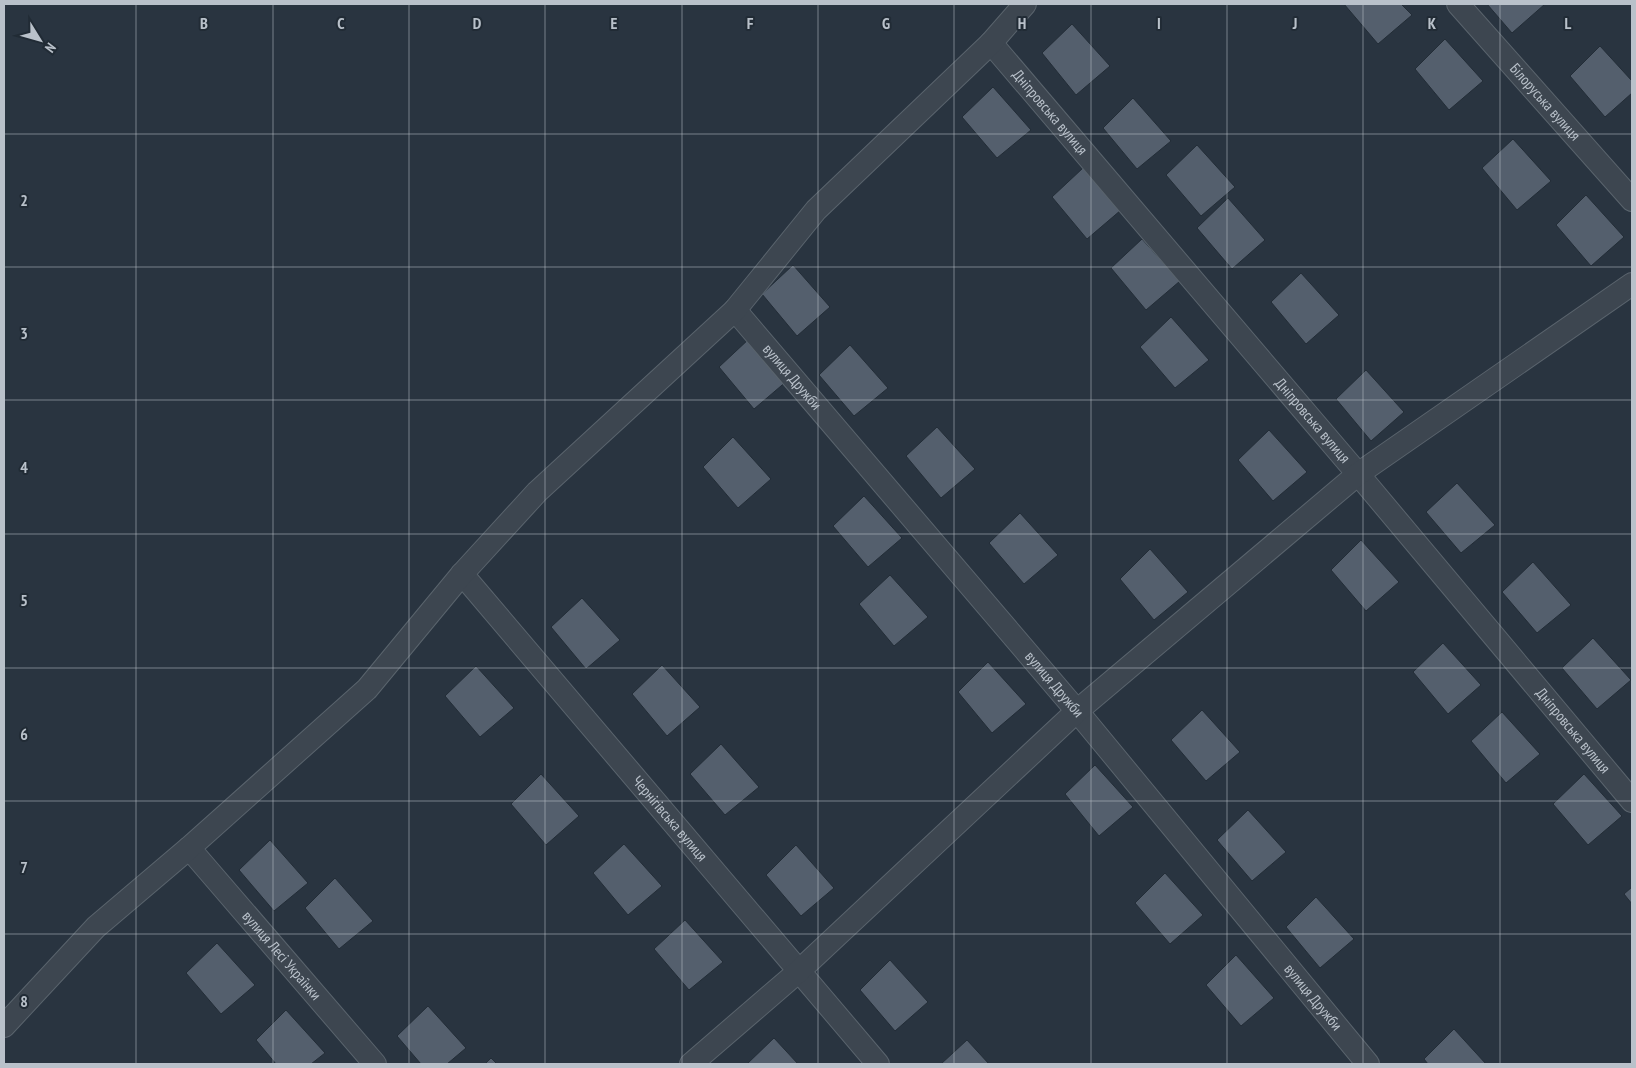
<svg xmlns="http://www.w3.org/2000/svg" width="1636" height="1068" font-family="'PT Sans Narrow',sans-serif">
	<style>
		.building { fill: #545f6d; stroke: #232d37 }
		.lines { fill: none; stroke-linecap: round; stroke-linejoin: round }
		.street-casing { stroke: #5a646d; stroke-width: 24 }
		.street { stroke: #3d4650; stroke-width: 22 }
		.grid { fill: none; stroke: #b9c1ca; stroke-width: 1; stroke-opacity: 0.55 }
		.labels { text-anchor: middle; stroke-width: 4; stroke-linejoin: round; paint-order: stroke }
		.street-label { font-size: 15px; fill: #b9c1ca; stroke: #212b35 }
		.grid-label { font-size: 16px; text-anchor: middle; font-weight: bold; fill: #b9c1ca; stroke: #212b35; stroke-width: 4; stroke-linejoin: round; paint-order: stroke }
	</style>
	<rect width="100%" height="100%" fill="#293440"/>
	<path class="building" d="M1344 4H1401L1412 15 1378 44Z
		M1487 4H1545L1512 33Z
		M1072 24 1110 66 1076 95 1042 53Z
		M1445 39 1483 81 1449 110 1415 69Z
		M1600 46 1632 81V93L1605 117 1570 76Z
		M993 87 1031 130 997 158 962 117Z
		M1133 98 1171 141 1137 169 1103 128Z
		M1513 139 1551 181 1517 210 1482 168Z
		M1197 145 1235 187 1201 216 1166 175Z
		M1083 168 1121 210 1087 239 1052 197Z
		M1586 195 1624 237 1591 266 1556 225Z
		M1228 198 1265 240 1232 269 1197 228Z
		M1142 239 1180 281 1146 310 1111 268Z
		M793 265 830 307 797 336 762 294Z
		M1301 273 1339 315 1306 344 1271 302Z
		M1171 317 1209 360 1175 388 1140 347Z
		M750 338 788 380 754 409 719 367Z
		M850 345 888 388 854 416 819 375Z
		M1366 370 1404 412 1371 441 1336 399Z
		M937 427 975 469 941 498 906 456Z
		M1269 430 1307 472 1273 501 1238 460Z
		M733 437 771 479 738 508 703 467Z
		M1457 483 1495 525 1461 553 1426 512Z
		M864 496 902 538 868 567 833 526Z
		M1020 513 1058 555 1024 584 989 543Z
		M1361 540 1399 582 1366 611 1331 570Z
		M1150 549 1188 592 1154 620 1120 579Z
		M1533 562 1571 605 1537 633 1502 592Z
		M890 575 928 617 894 646 859 604Z
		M582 598 620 640 586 669 551 627Z
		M1593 638 1631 680 1597 709 1562 668Z
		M1443 643 1481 685 1448 714 1413 672Z
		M988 662 1026 704 992 733 958 692Z
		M662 665 700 707 667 736 632 694Z
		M476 666 514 708 480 737 445 696Z
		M1202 710 1240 752 1206 781 1171 740Z
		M1502 712 1540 754 1506 783 1471 741Z
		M721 744 759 787 725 815 690 774Z
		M1095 765 1133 807 1099 836 1065 794Z
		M541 774 579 816 546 845 511 804Z
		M1584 774 1622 816 1588 845 1553 804Z
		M1248 810 1286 852 1252 881 1217 840Z
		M270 840 308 883 274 911 239 870Z
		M624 844 662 886 628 915 593 873Z
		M796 845 834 888 801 916 766 875Z
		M1165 873 1203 915 1170 944 1135 903Z
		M335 878 373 921 339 949 305 908Z
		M1632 887V904L1624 894Z
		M1316 897 1354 939 1320 968 1286 927Z
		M685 920 723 962 689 990 654 949Z
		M217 943 255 985 221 1014 186 973Z
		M1236 955 1274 998 1241 1026 1206 985Z
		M890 960 928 1002 895 1031 860 990Z
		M428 1006 466 1048 447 1064H421L397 1036Z
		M286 1010 325 1053 311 1064H276L256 1040Z
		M1454 1029 1486 1064H1428L1424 1059Z
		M774 1038 798 1064H747Z
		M967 1040 989 1064H941Z
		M491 1058 497 1064H485Z"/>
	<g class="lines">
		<g class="street-casing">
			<g id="street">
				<path id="s1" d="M1458 4 1632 200"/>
				<path id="s2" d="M991 43 1358 474 1632 801"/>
				<path id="s3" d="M735 310 1077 711 1368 1064"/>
				<path id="s4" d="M462 574 878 1064"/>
				<path id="s5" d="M189 848 375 1064"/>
				<path d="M4 1026 96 927 189 848 367 689 462 574 537 492 735 310 816 210 991 43 1025 4"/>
				<path d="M691 1064 799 971 1077 711 1358 474 1632 284"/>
			</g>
		</g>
		<use href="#street" class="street"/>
	</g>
	<path class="grid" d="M136 4V1064M273 4V1064M409 4V1064M545 4V1064M682 4V1064M818 4V1064M954 4V1064M1091 4V1064M1227 4V1064M1363 4V1064M1500 4V1064M4 134H1632M4 267H1632M4 400H1632M4 534H1632M4 668H1632M4 801H1632M4 934H1632"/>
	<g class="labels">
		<g class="street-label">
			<text dy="5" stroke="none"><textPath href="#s1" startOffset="131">Білоруська вулиця</textPath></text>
			<text dy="5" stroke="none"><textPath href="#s2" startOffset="91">Дніпровська вулиця</textPath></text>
			<text dy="5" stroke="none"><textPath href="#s3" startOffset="88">вулиця Дружби</textPath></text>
			<text dy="5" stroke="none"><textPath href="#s2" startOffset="496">Дніпровська вулиця</textPath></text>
			<text dy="5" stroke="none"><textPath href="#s3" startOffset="492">вулиця Дружби</textPath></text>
			<text dy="5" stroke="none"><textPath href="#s2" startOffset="901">Дніпровська вулиця</textPath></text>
			<text dy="5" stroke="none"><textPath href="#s4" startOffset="321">Чернігівська вулиця</textPath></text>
			<text dy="5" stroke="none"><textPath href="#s5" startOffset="142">вулиця Лесі Українки</textPath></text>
			<text dy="5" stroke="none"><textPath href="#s3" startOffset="898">вулиця Дружби</textPath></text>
		</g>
	</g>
	<g class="grid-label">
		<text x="204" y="29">B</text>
		<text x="341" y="29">C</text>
		<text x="477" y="29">D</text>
		<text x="614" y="29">E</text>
		<text x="750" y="29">F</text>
		<text x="886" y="29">G</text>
		<text x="1022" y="29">H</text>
		<text x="1159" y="29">I</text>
		<text x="1295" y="29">J</text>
		<text x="1432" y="29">K</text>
		<text x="1568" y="29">L</text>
		<text x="24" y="206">2</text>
		<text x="24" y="339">3</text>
		<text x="24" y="473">4</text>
		<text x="24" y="606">5</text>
		<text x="24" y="740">6</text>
		<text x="24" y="873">7</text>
		<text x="24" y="1007">8</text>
	</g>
	<rect width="1636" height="1068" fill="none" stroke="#b9c1ca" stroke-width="10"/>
	<g transform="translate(40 40) rotate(127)" stroke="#212b35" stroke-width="4" paint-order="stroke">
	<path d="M0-4L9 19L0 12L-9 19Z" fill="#b9c1ca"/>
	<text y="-8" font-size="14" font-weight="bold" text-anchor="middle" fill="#b9c1ca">N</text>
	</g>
</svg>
